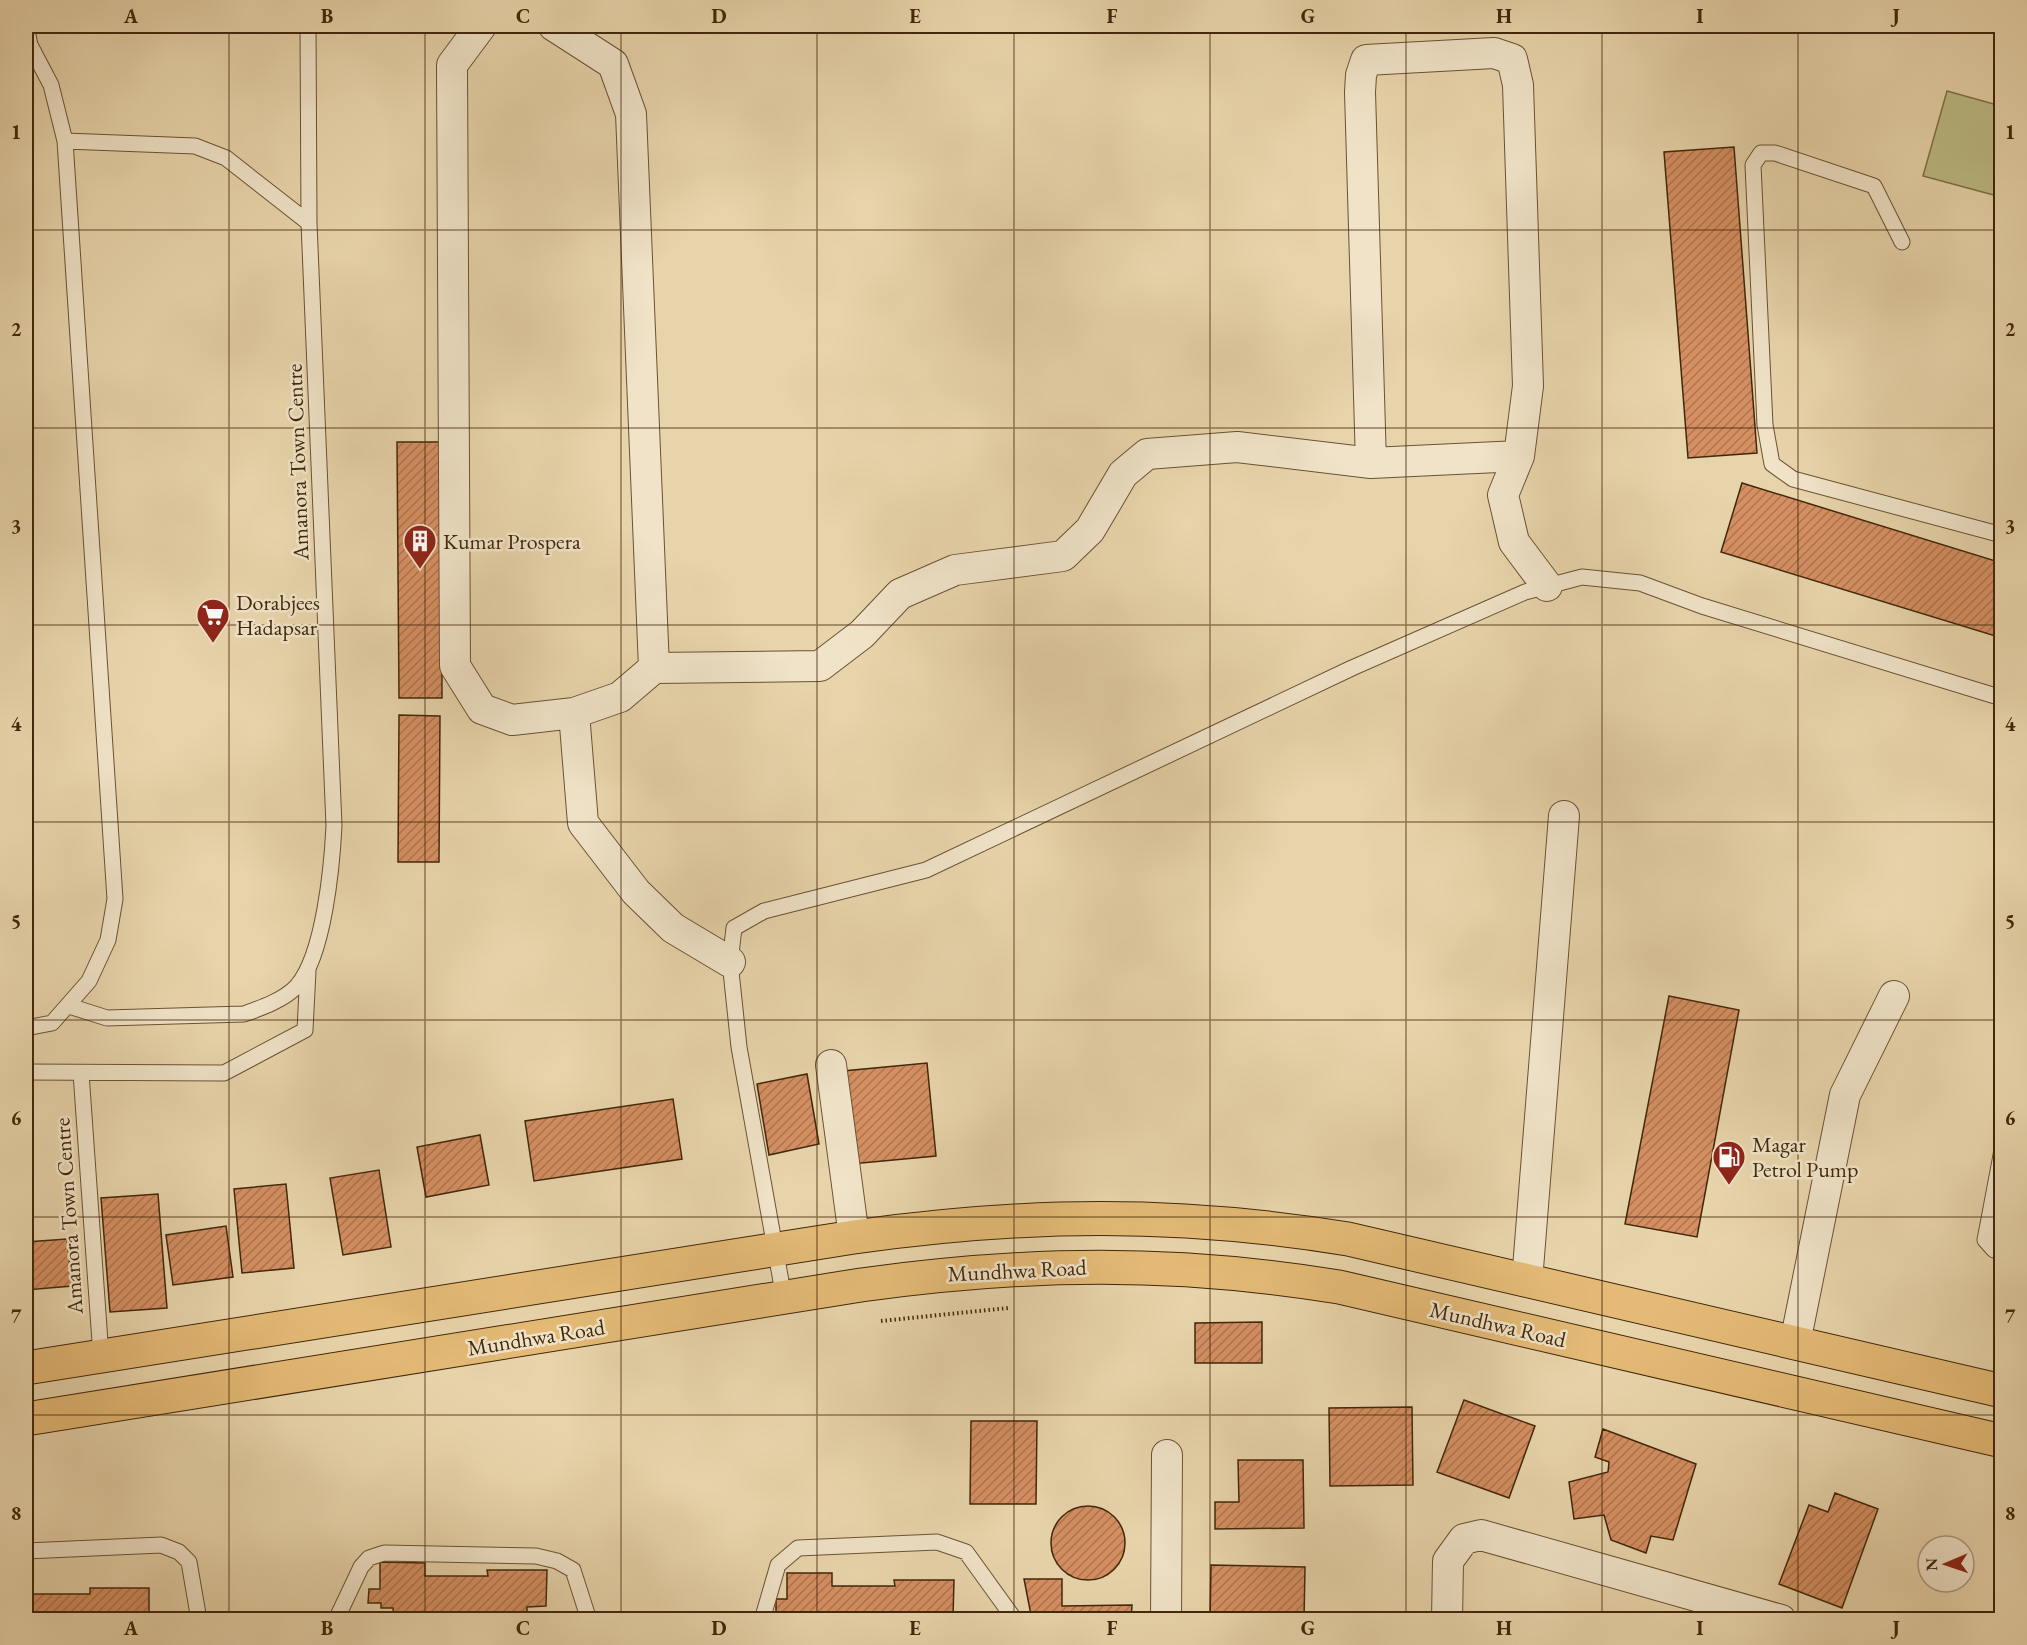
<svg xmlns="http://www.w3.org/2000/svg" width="2027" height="1645" font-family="'EB Garamond',serif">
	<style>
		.pitch { fill: #bdbb84; stroke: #7f7147; stroke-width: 1.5 }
		.building { fill: url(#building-hatch); stroke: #41270a; stroke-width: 1.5 }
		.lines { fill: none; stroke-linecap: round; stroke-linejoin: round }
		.lane-casing { stroke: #6b5232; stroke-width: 17 }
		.street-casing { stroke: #6b5232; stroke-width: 32 }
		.highway-casing { stroke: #41270a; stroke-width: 35 }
		.path { stroke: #41270a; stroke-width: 4; stroke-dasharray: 1.5 3; stroke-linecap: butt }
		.lane { stroke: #f0e3c8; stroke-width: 15 }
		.street { stroke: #f0e3c8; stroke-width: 30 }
		.highway { stroke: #e4ba76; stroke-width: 33 }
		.grid { fill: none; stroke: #41270a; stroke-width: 1.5; stroke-opacity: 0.55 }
		.labels { text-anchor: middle; stroke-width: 5; stroke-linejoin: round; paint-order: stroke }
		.street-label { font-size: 22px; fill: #41270a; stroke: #f0e3c8 }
		.poi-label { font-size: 22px; fill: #41270a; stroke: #f0e3c8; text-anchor: start }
		.neatline { fill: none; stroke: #41270a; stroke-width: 2 }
		.grid-label { font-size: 20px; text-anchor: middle; font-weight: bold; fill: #41270a }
	</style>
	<defs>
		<pattern id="building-hatch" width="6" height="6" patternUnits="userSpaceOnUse" patternTransform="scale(1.5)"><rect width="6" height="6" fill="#d58f62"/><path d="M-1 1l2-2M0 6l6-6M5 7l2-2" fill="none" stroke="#ae754f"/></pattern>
	</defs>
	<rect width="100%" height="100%" fill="#e8d4ab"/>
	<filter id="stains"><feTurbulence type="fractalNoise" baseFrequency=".00333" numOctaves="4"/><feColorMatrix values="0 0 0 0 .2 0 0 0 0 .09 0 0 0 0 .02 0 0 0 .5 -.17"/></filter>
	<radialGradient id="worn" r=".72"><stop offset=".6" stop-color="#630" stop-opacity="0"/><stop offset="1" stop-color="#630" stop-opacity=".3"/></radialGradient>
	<path class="pitch" d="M1947 91 2001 106V197L1923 176Z"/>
	<path class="building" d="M1734 147 1757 453 1688 458 1664 152Z
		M397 442H441L442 698H399Z
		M1742 483 2002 563V638L1721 552Z
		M399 715 440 716 439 862H398Z
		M1669 996 1739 1010 1697 1237 1625 1224Z
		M927 1063 936 1156 851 1164 843 1071Z
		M807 1074 819 1144 769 1155 757 1084Z
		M673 1099 682 1159 534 1181 525 1121Z
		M480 1135 489 1185 426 1197 417 1147Z
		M379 1170 391 1247 343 1255 330 1178Z
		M286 1184 294 1268 242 1273 234 1189Z
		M158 1194 167 1308 110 1312 101 1198Z
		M226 1226 233 1277 173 1285 166 1235Z
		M67 1239 72 1286 26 1290V1242Z
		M1262 1322V1363H1195V1323Z
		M1464 1400 1535 1426 1509 1498 1437 1472Z
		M1412 1407 1413 1485 1330 1486 1329 1408Z
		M971 1421H1037L1036 1504H970Z
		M1603 1429 1696 1464 1673 1540 1651 1536 1646 1553 1611 1540 1604 1515 1574 1519 1569 1482 1608 1472 1609 1462 1595 1457Z
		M1238 1460H1303L1304 1528 1215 1529V1502H1239Z
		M1835 1493 1878 1509 1842 1608 1779 1584 1809 1505 1828 1512Z
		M1051 1543a37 37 0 1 1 74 0a37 37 0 1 1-74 0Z
		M380 1562 425 1563V1576H488L487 1570H547L546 1606 527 1607V1619H394L393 1608H381V1603H368L369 1589H380Z
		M1211 1565 1305 1567 1304 1620H1210Z
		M787 1573H832V1586H895L894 1580H954L953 1617 934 1616V1620L788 1619V1613H776V1599H787Z
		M1024 1579H1062V1606L1132 1605 1131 1620H1032Z
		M26 1582 27 1594H90V1588H149V1620H26Z"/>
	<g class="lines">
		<g class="lane-casing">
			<path id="lane" d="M65 141 195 146 226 158 309 223
				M1902 242 1874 186 1775 153H1761L1753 165 1765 425 1772 464 1793 479 2002 535
				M69 1006 107 1018 244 1014C261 1008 284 1000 297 986 324 955 332 866 334 826L309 223 308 26
				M26 1028 52 1023 89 981 108 940 115 899 65 141 51 85 30 45 26 26
				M26 1072 224 1073 305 1030 308 971
				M81 1073 101 1356
				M2002 1150 1985 1240 1994 1250 2002 1251
				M784 1298 739 1047 730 962 734 928 764 911 926 870 1352 668 1525 592 1582 577 1640 583 1702 606 2002 698
				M26 1551 161 1545 179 1552 189 1562 199 1620
				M336 1620 361 1567 369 1558 384 1553 536 1556 557 1561 573 1570 589 1620
				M762 1620 778 1565 798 1548 937 1542 966 1552 1015 1620"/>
		</g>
		<g class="street-casing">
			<path id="street" d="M481 26 452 65 455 666 482 709 512 720 574 713 620 697 654 668 820 666 862 634 900 594 955 570 1063 556 1090 530 1123 474 1147 454 1237 447 1371 463 1360 92 1361 75 1366 60 1494 53 1512 59 1518 85 1528 386 1519 456 1503 495 1514 542 1547 586
				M554 26 613 64 631 114 654 668
				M1371 463 1519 456
				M574 713 583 823 636 892 673 928 730 962
				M831 1065 854 1237
				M1527 1281 1564 816
				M1795 1343 1845 1095 1894 996
				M1166 1620 1167 1455
				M1447 1620 1448 1561 1464 1539 1481 1535 1781 1620"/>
		</g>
		<g class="highway-casing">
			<path id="highway" d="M26 1368 854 1237C1027 1213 1175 1211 1348 1239L2002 1391
				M26 1419 861 1285C1029 1262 1172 1260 1339 1287L2002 1441"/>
		</g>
		<path class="path" d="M881 1321 1008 1308"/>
		<use href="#lane" class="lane"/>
		<use href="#street" class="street"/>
		<use href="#highway" class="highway"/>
	</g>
	<path class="grid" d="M229 26V1620M425 26V1620M621 26V1620M817 26V1620M1014 26V1620M1210 26V1620M1406 26V1620M1602 26V1620M1798 26V1620M26 230H2002M26 428H2002M26 625H2002M26 822H2002M26 1020H2002M26 1217H2002M26 1415H2002"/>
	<defs>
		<g id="building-pin" transform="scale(1.725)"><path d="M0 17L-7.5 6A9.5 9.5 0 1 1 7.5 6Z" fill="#8f2418" stroke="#f0e3c8"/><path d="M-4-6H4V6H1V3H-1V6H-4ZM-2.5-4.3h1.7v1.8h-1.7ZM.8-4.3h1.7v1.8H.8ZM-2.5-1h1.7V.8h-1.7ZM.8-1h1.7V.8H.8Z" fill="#fff"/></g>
		<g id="supermarket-pin" transform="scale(1.725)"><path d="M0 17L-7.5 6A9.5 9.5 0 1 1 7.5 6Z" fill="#8f2418" stroke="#f0e3c8"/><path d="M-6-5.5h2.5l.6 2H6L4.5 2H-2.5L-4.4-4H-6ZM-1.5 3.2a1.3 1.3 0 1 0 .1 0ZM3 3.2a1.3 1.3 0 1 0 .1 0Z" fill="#fff"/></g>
		<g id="fuel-pin" transform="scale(1.725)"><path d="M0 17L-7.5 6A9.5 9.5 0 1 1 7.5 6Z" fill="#8f2418" stroke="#f0e3c8"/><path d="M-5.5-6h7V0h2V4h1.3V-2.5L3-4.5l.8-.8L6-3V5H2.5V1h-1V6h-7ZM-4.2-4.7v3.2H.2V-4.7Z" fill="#fff"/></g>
	</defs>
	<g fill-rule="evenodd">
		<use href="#building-pin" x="420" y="541"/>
		<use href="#supermarket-pin" x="213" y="615"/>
		<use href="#fuel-pin" x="1729" y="1157"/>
	</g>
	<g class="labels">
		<g class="street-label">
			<text transform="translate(297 462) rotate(-92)" y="8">Amanora Town Centre</text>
			<text transform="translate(68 1216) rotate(-94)" y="8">Amanora Town Centre</text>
			<text transform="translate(1017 1270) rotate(-3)" y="8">Mundhwa Road</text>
			<text transform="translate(1498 1324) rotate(13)" y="8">Mundhwa Road</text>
			<text transform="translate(536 1337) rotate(-9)" y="8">Mundhwa Road</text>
		</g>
		<g class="poi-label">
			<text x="443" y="549">Kumar Prospera</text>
			<text x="236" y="610">Dorabjees<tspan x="236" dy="25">Hadapsar</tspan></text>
			<text x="1752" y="1152">Magar<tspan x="1752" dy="25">Petrol Pump</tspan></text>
		</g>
	</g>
	<rect width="2027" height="1645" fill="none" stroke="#e8d4ab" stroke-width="66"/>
	<g transform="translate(1946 1564) rotate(268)"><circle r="28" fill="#f0e3c8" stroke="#aa987c" stroke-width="1.5"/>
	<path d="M0-4.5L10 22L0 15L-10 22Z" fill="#8f2418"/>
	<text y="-9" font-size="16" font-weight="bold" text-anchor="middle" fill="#41270a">N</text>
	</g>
	<rect x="33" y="33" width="1961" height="1579" class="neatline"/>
	<g class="grid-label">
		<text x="131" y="23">A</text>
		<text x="327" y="23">B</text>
		<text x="523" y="23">C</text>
		<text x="719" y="23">D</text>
		<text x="915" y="23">E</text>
		<text x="1112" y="23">F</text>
		<text x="1308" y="23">G</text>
		<text x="1504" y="23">H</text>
		<text x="1700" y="23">I</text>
		<text x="1896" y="23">J</text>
		<text x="16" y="139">1</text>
		<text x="2010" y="139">1</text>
		<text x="16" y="336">2</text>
		<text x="2010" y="336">2</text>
		<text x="16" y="533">3</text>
		<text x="2010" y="533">3</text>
		<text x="16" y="731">4</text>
		<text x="2010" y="731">4</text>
		<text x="16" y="928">5</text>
		<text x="2010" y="928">5</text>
		<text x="16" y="1125">6</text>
		<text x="2010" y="1125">6</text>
		<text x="16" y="1323">7</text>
		<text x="2010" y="1323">7</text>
		<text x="16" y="1520">8</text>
		<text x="2010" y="1520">8</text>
		<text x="131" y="1635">A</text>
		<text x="327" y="1635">B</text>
		<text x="523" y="1635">C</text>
		<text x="719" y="1635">D</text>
		<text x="915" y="1635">E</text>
		<text x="1112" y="1635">F</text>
		<text x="1308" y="1635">G</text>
		<text x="1504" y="1635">H</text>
		<text x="1700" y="1635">I</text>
		<text x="1896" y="1635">J</text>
	</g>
	<rect width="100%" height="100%" filter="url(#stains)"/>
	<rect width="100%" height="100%" fill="url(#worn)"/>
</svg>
